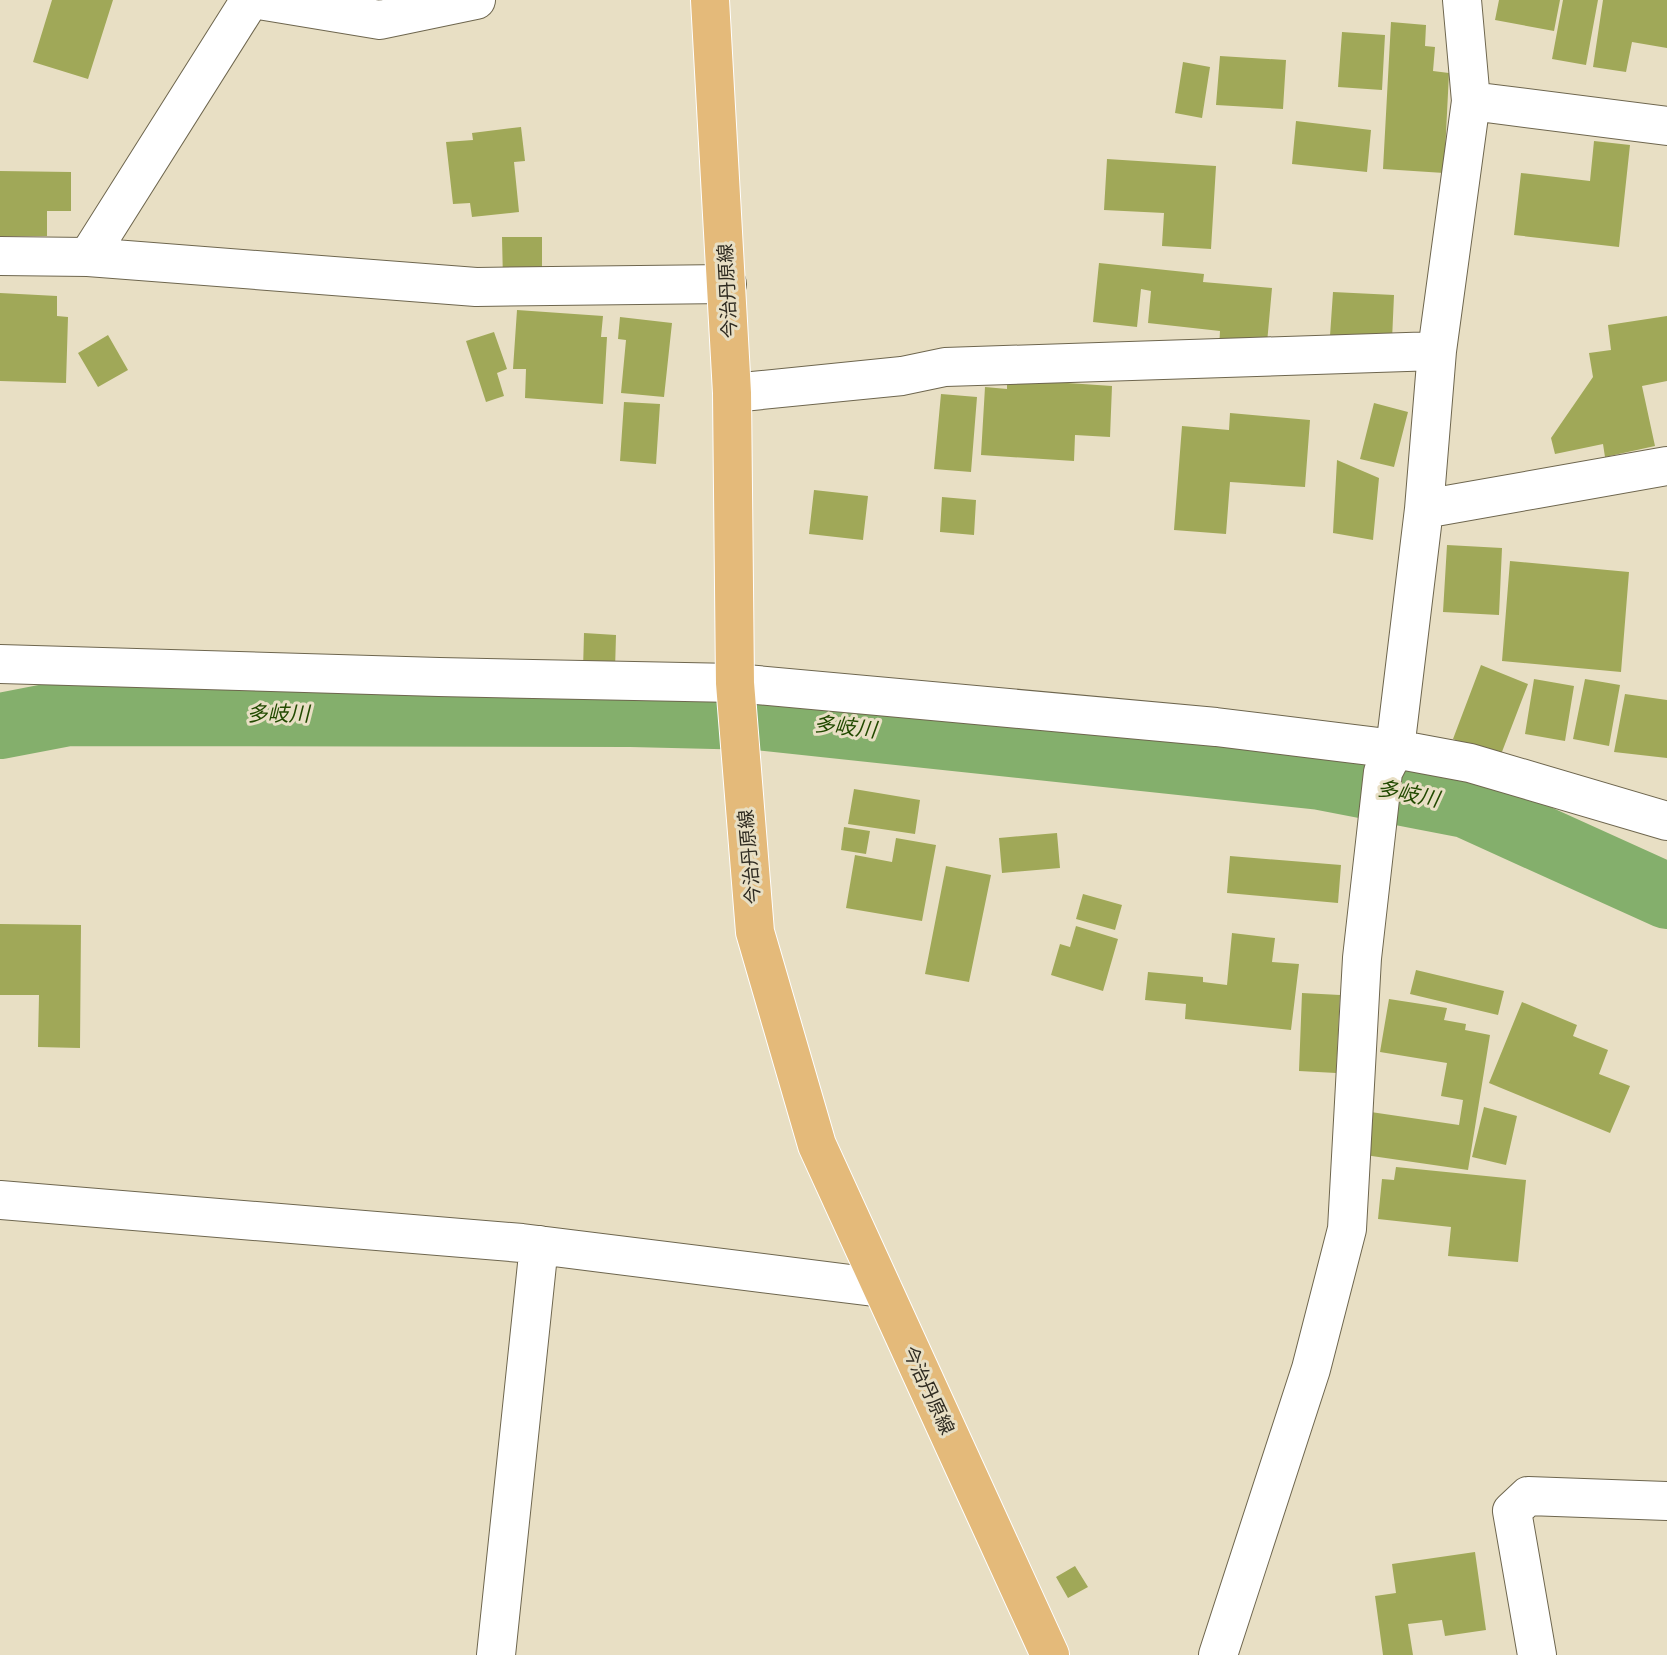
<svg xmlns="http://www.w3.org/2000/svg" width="1667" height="1655" font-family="Helvetica,'Noto Sans JP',sans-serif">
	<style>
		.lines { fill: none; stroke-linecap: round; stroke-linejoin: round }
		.river { stroke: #84af6c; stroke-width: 66 }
		.building { fill: #a0a858 }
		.minor-casing { stroke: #6e664e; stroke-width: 40 }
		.major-casing { stroke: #fff; stroke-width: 40 }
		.minor { stroke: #fff; stroke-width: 38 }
		.major { stroke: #e4ba7a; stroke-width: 38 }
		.labels { text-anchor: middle; stroke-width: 6; stroke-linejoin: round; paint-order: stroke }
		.street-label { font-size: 19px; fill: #2f2b21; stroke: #e8dfc4 }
		.water-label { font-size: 21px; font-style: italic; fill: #224a00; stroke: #e8dfc4 }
	</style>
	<rect width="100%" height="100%" fill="#e8dfc4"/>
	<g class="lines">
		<path class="river" d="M0 726 68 713 631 714 756 717 1321 777 1466 805 1667 896"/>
	</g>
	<path class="building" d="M52 0H113L88 79 33 62Z
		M1499 0H1560L1554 31 1495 20Z
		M1563 0H1598L1586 65 1552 59Z
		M1603 0H1667V48L1632 42 1626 72 1593 67Z
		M1391 22 1426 25 1425 46 1435 47 1433 71 1449 73 1444 173 1383 169Z
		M1342 32 1385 35 1382 90 1338 87Z
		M1220 56 1286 60 1283 109 1216 105Z
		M1183 62 1210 67 1202 118 1175 113Z
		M1296 121 1371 130 1367 172 1292 164Z
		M521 127 525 161 514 162 519 212 472 217 470 203 453 204 446 142 473 140 472 133Z
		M1594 141 1630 145 1619 247 1514 235 1521 173 1590 181Z
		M1107 159 1216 166 1211 249 1162 246 1164 213 1104 210Z
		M0 171 71 172V211H47V236H0Z
		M502 237H542V281H503Z
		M1099 263 1204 274 1203 282 1272 288 1266 354 1219 349 1220 331 1148 323 1151 291 1141 289 1137 327 1093 322Z
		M1333 292 1394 295 1392 340 1330 336Z
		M0 293 57 296V316L68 317 66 383 0 381Z
		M517 310 603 316 601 337H607L603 404 525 398 526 369H513Z
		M1667 316V381L1642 386 1655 446 1605 457 1603 444 1555 454 1551 438 1593 377 1589 353 1611 350 1608 325Z
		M620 317 672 323 664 397 621 393 626 340 618 339Z
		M494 332 507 369 497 373 504 396 486 402 466 341Z
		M108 335 128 370 98 387 78 353Z
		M1007 379 1112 386 1110 437 1075 435 1074 461 981 455 985 387 1007 389Z
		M941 394 977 397 971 472 934 469Z
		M624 402 660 404 656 464 620 461Z
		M1374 403 1408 412 1394 467 1360 459Z
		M1230 413 1310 420 1305 487 1230 482 1226 534 1174 530 1182 426 1229 430Z
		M1337 460 1379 478 1373 540 1333 533Z
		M814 490 868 496 863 540 809 534Z
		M942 497 976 500 974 535 940 532Z
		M1447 545 1502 548 1499 615 1443 612Z
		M1510 561 1629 572 1621 672 1502 661Z
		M584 633 616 635 615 670H583Z
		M1481 665 1528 684 1500 757 1453 739Z
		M1534 679 1574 686 1565 741 1525 734Z
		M1585 679 1620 685 1609 746 1573 739Z
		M1625 694 1667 700V758L1614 752Z
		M854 789 920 800 915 834 848 824Z
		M844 827 870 831 866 854 841 850Z
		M1057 833 1060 868 1002 873 999 838Z
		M896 838 936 845 922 921 846 908 855 855 892 862Z
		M1230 856 1341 865 1338 903 1227 893Z
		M946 866 991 875 969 982 925 974Z
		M1083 894 1122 905 1115 930 1076 919Z
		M0 924 81 925 80 1048 38 1047 39 995H0Z
		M1076 926 1118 939 1103 991 1051 975 1060 944 1070 947Z
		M1232 933 1275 938 1272 962 1299 964 1291 1030 1185 1019 1186 1004 1145 1000 1148 972 1203 977V982L1227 985Z
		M1416 970 1504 991 1498 1015 1410 994Z
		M1302 993 1340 995 1336 1073 1299 1071Z
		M1389 999 1447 1008 1444 1020 1466 1024 1465 1030 1490 1035 1468 1170 1358 1154 1364 1111 1459 1125 1463 1100 1441 1096 1447 1063 1380 1052Z
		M1522 1002 1577 1025 1573 1036 1608 1050 1599 1074 1630 1086 1610 1133 1489 1083Z
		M1484 1107 1517 1116 1506 1165 1472 1157Z
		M1396 1167 1526 1180 1518 1262 1448 1256 1451 1227 1378 1219 1382 1179 1394 1180Z
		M1475 1552 1486 1630 1445 1636 1442 1620 1408 1624 1413 1655H1383L1375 1596 1396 1593 1392 1564Z
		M1075 1566 1088 1587 1068 1598 1056 1577Z"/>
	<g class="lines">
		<g class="minor-casing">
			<path id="minor" d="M259 0 380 20 476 0
				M1471 101 1667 126
				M0 256 88 257 476 287 727 284
				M88 257 250 0
				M732 393 902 376 945 367 1437 351
				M1424 509 1667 466
				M0 664 439 677 735 683 1216 727 1395 749 1470 763 1667 821
				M0 1200 522 1243 882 1288
				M496 1655 539 1245
				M1218 1655 1311 1369 1347 1229 1362 958 1383 772 1395 749 1424 509 1437 351 1471 101 1462 0
				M1537 1655 1512 1511 1528 1496 1667 1501"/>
		</g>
		<g class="major-casing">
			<path id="major" d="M710 0 732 393 735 683 755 932 817 1145 1050 1655"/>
		</g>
		<use href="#minor" class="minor"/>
		<use href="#major" class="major"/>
	</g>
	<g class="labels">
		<g class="street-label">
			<text transform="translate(727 291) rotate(-93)" y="7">今治丹原線</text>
			<text transform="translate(749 857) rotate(-95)" y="7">今治丹原線</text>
			<text transform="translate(929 1390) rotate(65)" y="7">今治丹原線</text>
		</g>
		<g class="water-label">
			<text x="278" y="721">多岐川</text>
			<text transform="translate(845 727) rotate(6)" y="7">多岐川</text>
			<text transform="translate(1408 794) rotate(11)" y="7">多岐川</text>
		</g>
	</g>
</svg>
